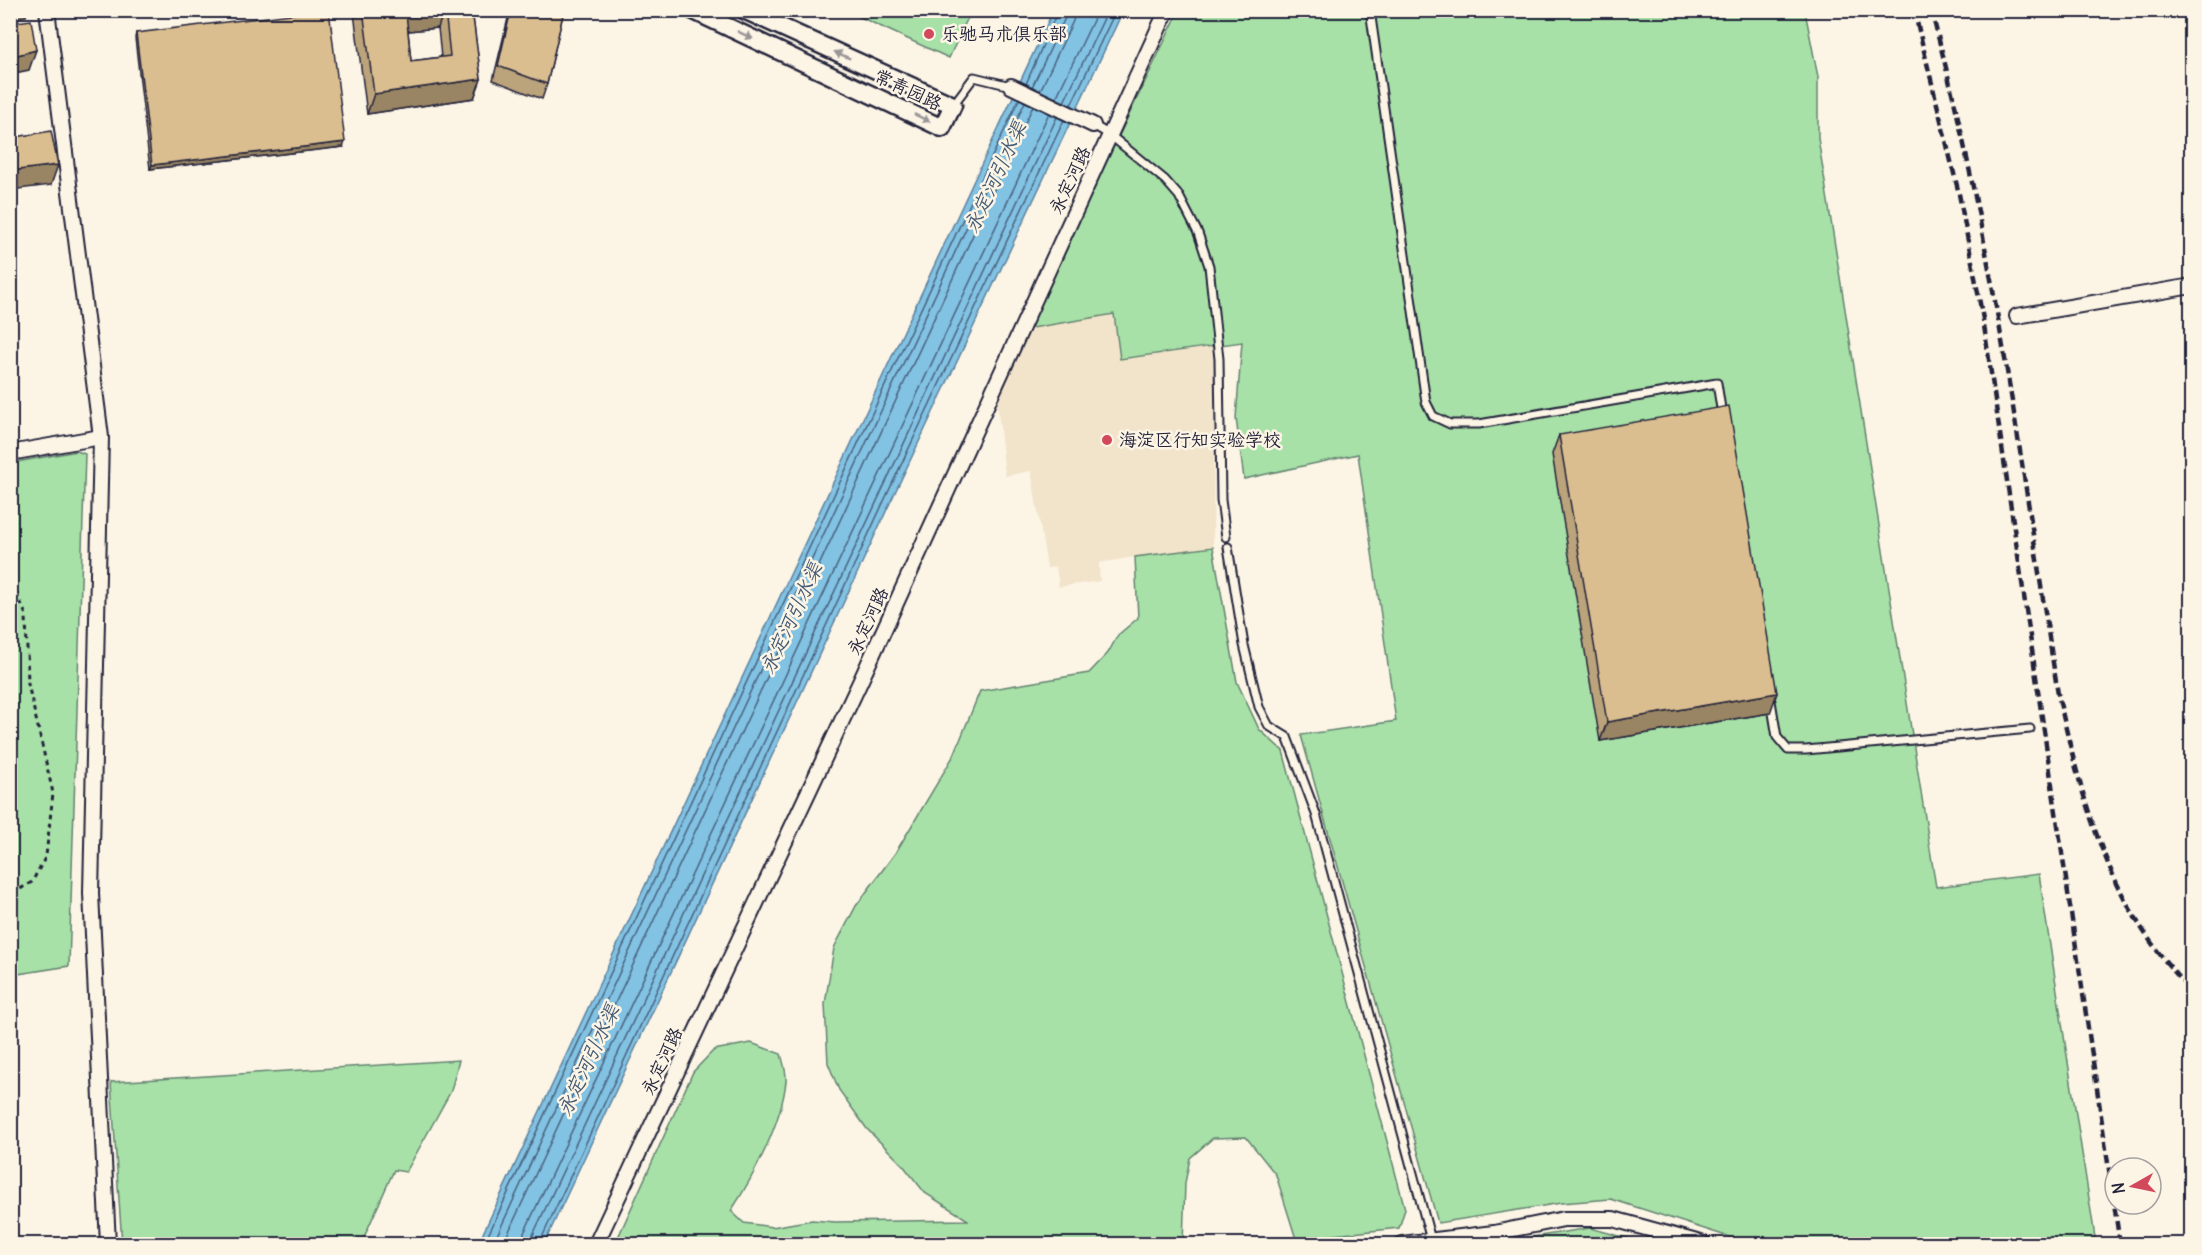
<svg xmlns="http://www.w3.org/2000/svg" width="2202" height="1255" font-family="Delius,'LXGW WenKai TC',sans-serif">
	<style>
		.built { fill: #f2e4cb }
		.green { fill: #a7e1a7; stroke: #648271; stroke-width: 1.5 }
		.water { fill: #82c2e3; stroke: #5c82a0; stroke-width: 1.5 }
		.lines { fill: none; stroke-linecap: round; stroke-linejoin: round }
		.shore { stroke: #48627e; stroke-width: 1.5 }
		.service-casing { stroke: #22223b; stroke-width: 11 }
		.minor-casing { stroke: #22223b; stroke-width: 18 }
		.tertiary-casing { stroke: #22223b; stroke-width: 21 }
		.path { stroke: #22223b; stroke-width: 3; stroke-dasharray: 4.5 4.5; stroke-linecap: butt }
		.service { stroke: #fcf5e5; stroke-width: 7 }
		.minor { stroke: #fcf5e5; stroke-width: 14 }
		.tertiary { stroke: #fcf5e5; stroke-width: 16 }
		.rail { stroke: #22223b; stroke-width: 4.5; stroke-dasharray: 9 4.5; stroke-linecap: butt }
		.wall { fill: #bba37b; stroke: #22223b; stroke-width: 1.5; fill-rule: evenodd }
		.shaded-wall { fill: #998564; stroke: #22223b; stroke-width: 1.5 }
		.building { fill: #dabe8f; stroke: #22223b; stroke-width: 1.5 }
		.oneway { fill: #9a9698 }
		.poi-dot { fill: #d1495b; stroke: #fcf5e5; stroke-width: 2 }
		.labels { text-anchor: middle; stroke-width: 5; stroke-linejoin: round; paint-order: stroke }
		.poi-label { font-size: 18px; fill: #22223b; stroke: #fcf5e5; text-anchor: start }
		.street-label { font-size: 18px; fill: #22223b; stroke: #fcf5e5 }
		.water-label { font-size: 20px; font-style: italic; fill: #445a76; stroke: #fcf5e5 }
	</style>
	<rect width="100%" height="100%" fill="#fcf5e5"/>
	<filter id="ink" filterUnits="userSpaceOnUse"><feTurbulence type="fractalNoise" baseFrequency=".0167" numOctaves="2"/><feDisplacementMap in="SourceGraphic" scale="12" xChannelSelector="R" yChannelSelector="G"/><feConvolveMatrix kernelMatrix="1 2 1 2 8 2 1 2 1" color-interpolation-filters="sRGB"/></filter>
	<g filter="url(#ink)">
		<path class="built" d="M1114 313 1121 359 1215 344 1213 547 1135 557 1099 563 1100 581 1059 587 1056 567 1047 568 1031 471 1005 476 996 392 1026 329Z"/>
		<path class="green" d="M847 11H971L949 58Z
			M1179 11H1805L1818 77V138L1936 887 2039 874 2096 1244H1751L1611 1199 1561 1203 1438 1223 1301 735 1396 721 1358 454 1244 479 1236 418 1242 342 1120 359 1114 314 1026 329Z
			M77 451 85 454 69 966 11 975V463Z
			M1213 547 1237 682 1259 729 1283 751 1405 1209 1399 1228 1296 1239 1276 1175 1246 1137 1213 1138 1190 1158 1185 1183 1183 1244H615L693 1072 714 1050 751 1043 781 1054C783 1062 787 1073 786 1081 782 1122 753 1178 731 1211L744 1223 772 1227 812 1220 835 1222 968 1220 925 1193 902 1164 867 1129 839 1090 828 1063 825 1004 834 948 856 906 896 852 954 755 980 691 1089 673 1108 653 1118 635 1138 618 1135 557Z
			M459 1060 451 1091 406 1172 394 1170 361 1244H122L111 1082Z
			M1590 1228 1649 1244H1489Z"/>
		<path class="water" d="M1053 11H1123L890 503 544 1244H478Z"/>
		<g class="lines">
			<path class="shore" d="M1026 84 1058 10
				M1032 87 1065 18 1066 10
				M1040 91 1073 21 1075 10
				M1056 98 1098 10
				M1064 102 1108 10
				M1071 105 1116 10
				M484 1244 1019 99
				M493 1244 1025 102
				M503 1244 1033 106
				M522 1244 524 1233 1049 113
				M531 1244 532 1237 1057 117
				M539 1244 884 501 1064 120"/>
			<g class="service-casing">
				<path id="service" d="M1370 10 1426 402 1433 416 1450 424H1479L1717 383 1722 415
					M953 105 974 77 1011 86
					M1093 125 1110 135 1165 180 1179 196 1198 233 1209 266 1219 359 1221 500 1226 537
					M1228 547 1244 645 1259 707 1269 726 1287 737 1316 814 1431 1240
					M1771 701 1777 737 1788 750H1806L2030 729"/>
			</g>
			<g class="minor-casing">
				<path id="minor" d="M47 10 101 437 91 893 108 1244
					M1011 86 1093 125
					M2017 316 2192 286
					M10 453 101 437
					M596 1244 861 680 1167 10
					M1402 1244 1494 1233 1564 1219H1613L1704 1244"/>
			</g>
			<g class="tertiary-casing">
				<path id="tertiary" d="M692 10 942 128 953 105 744 10"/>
			</g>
			<path class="path" d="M10 577 26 615 28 684 53 793 46 856 32 882 10 895"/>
			<use href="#service" class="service"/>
			<use href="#minor" class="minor"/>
			<use href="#tertiary" class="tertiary"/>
			<path class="rail" d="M1914 10 1959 194 1983 319 2120 1244
				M1931 10C1992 234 2021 465 2058 694 2078 782 2101 875 2156 949 2167 964 2180 978 2192 992"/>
		</g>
		<path class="wall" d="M355 10H472L481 79 474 98 367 114 354 13ZM438 28 441 57 411 61 408 31Z
			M510 10H564L547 84 542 99 493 80Z
			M136 33 343 147 150 169 135 38Z
			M1559 435 1770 713 1600 741 1552 454Z"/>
		<path class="shaded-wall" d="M10 10H28L26 16 10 19Z
			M428 10H444L438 28 399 32 406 13Z
			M36 50 29 70 10 74V57Z
			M481 79 474 98 367 114 374 94Z
			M345 142 343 147 150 169 152 165Z
			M58 165 51 185 10 190V171Z
			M1777 693 1770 713 1600 741 1607 722Z"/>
		<path class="building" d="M324 10H329L345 142 152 165 136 33Z
			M363 10H428L406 13 411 61 450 56 445 10H472L481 79 374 94Z
			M511 10H564L547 84 498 66Z
			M31 20 36 50 10 57V23Z
			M51 131 58 165 10 171V138Z
			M1729 406 1777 693 1607 722 1559 435Z"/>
		<defs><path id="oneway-solid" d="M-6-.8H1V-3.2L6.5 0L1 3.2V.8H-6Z" transform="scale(1.5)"/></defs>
		<g class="oneway">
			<use href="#oneway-solid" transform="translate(745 35) rotate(25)"/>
			<use href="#oneway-solid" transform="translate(842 55) rotate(-156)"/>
			<use href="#oneway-solid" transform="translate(922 118) rotate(25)"/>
		</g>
	</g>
	<g class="poi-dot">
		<circle cx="929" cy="34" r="6"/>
		<circle cx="1107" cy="440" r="6"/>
	</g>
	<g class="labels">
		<g class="poi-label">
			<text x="941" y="40">乐驰马术俱乐部</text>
			<text x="1119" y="446">海淀区行知实验学校</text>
		</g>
		<g class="street-label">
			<text transform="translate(908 90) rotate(25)" y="6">常青园路</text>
			<text transform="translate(1070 180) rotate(-65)" y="6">永定河路</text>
			<text transform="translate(868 621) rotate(-65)" y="6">永定河路</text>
			<text transform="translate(662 1061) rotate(-65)" y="6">永定河路</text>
		</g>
		<g class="water-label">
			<text transform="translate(995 177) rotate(-65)" y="7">永定河引水渠</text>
			<text transform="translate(791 618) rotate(-65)" y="7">永定河引水渠</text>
			<text transform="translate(588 1060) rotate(-65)" y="7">永定河引水渠</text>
		</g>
	</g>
	<rect width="2202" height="1255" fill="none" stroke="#fcf5e5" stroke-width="36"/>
	<rect x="18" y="18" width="2166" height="1219" fill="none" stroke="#22223b" stroke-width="2" filter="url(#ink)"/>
	<g transform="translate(2133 1186) rotate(261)"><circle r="28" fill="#fcf5e5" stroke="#a5a1a1" stroke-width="1.5"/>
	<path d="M0-4.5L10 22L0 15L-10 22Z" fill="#d1495b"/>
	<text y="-9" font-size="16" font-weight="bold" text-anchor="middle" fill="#22223b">N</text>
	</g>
</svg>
